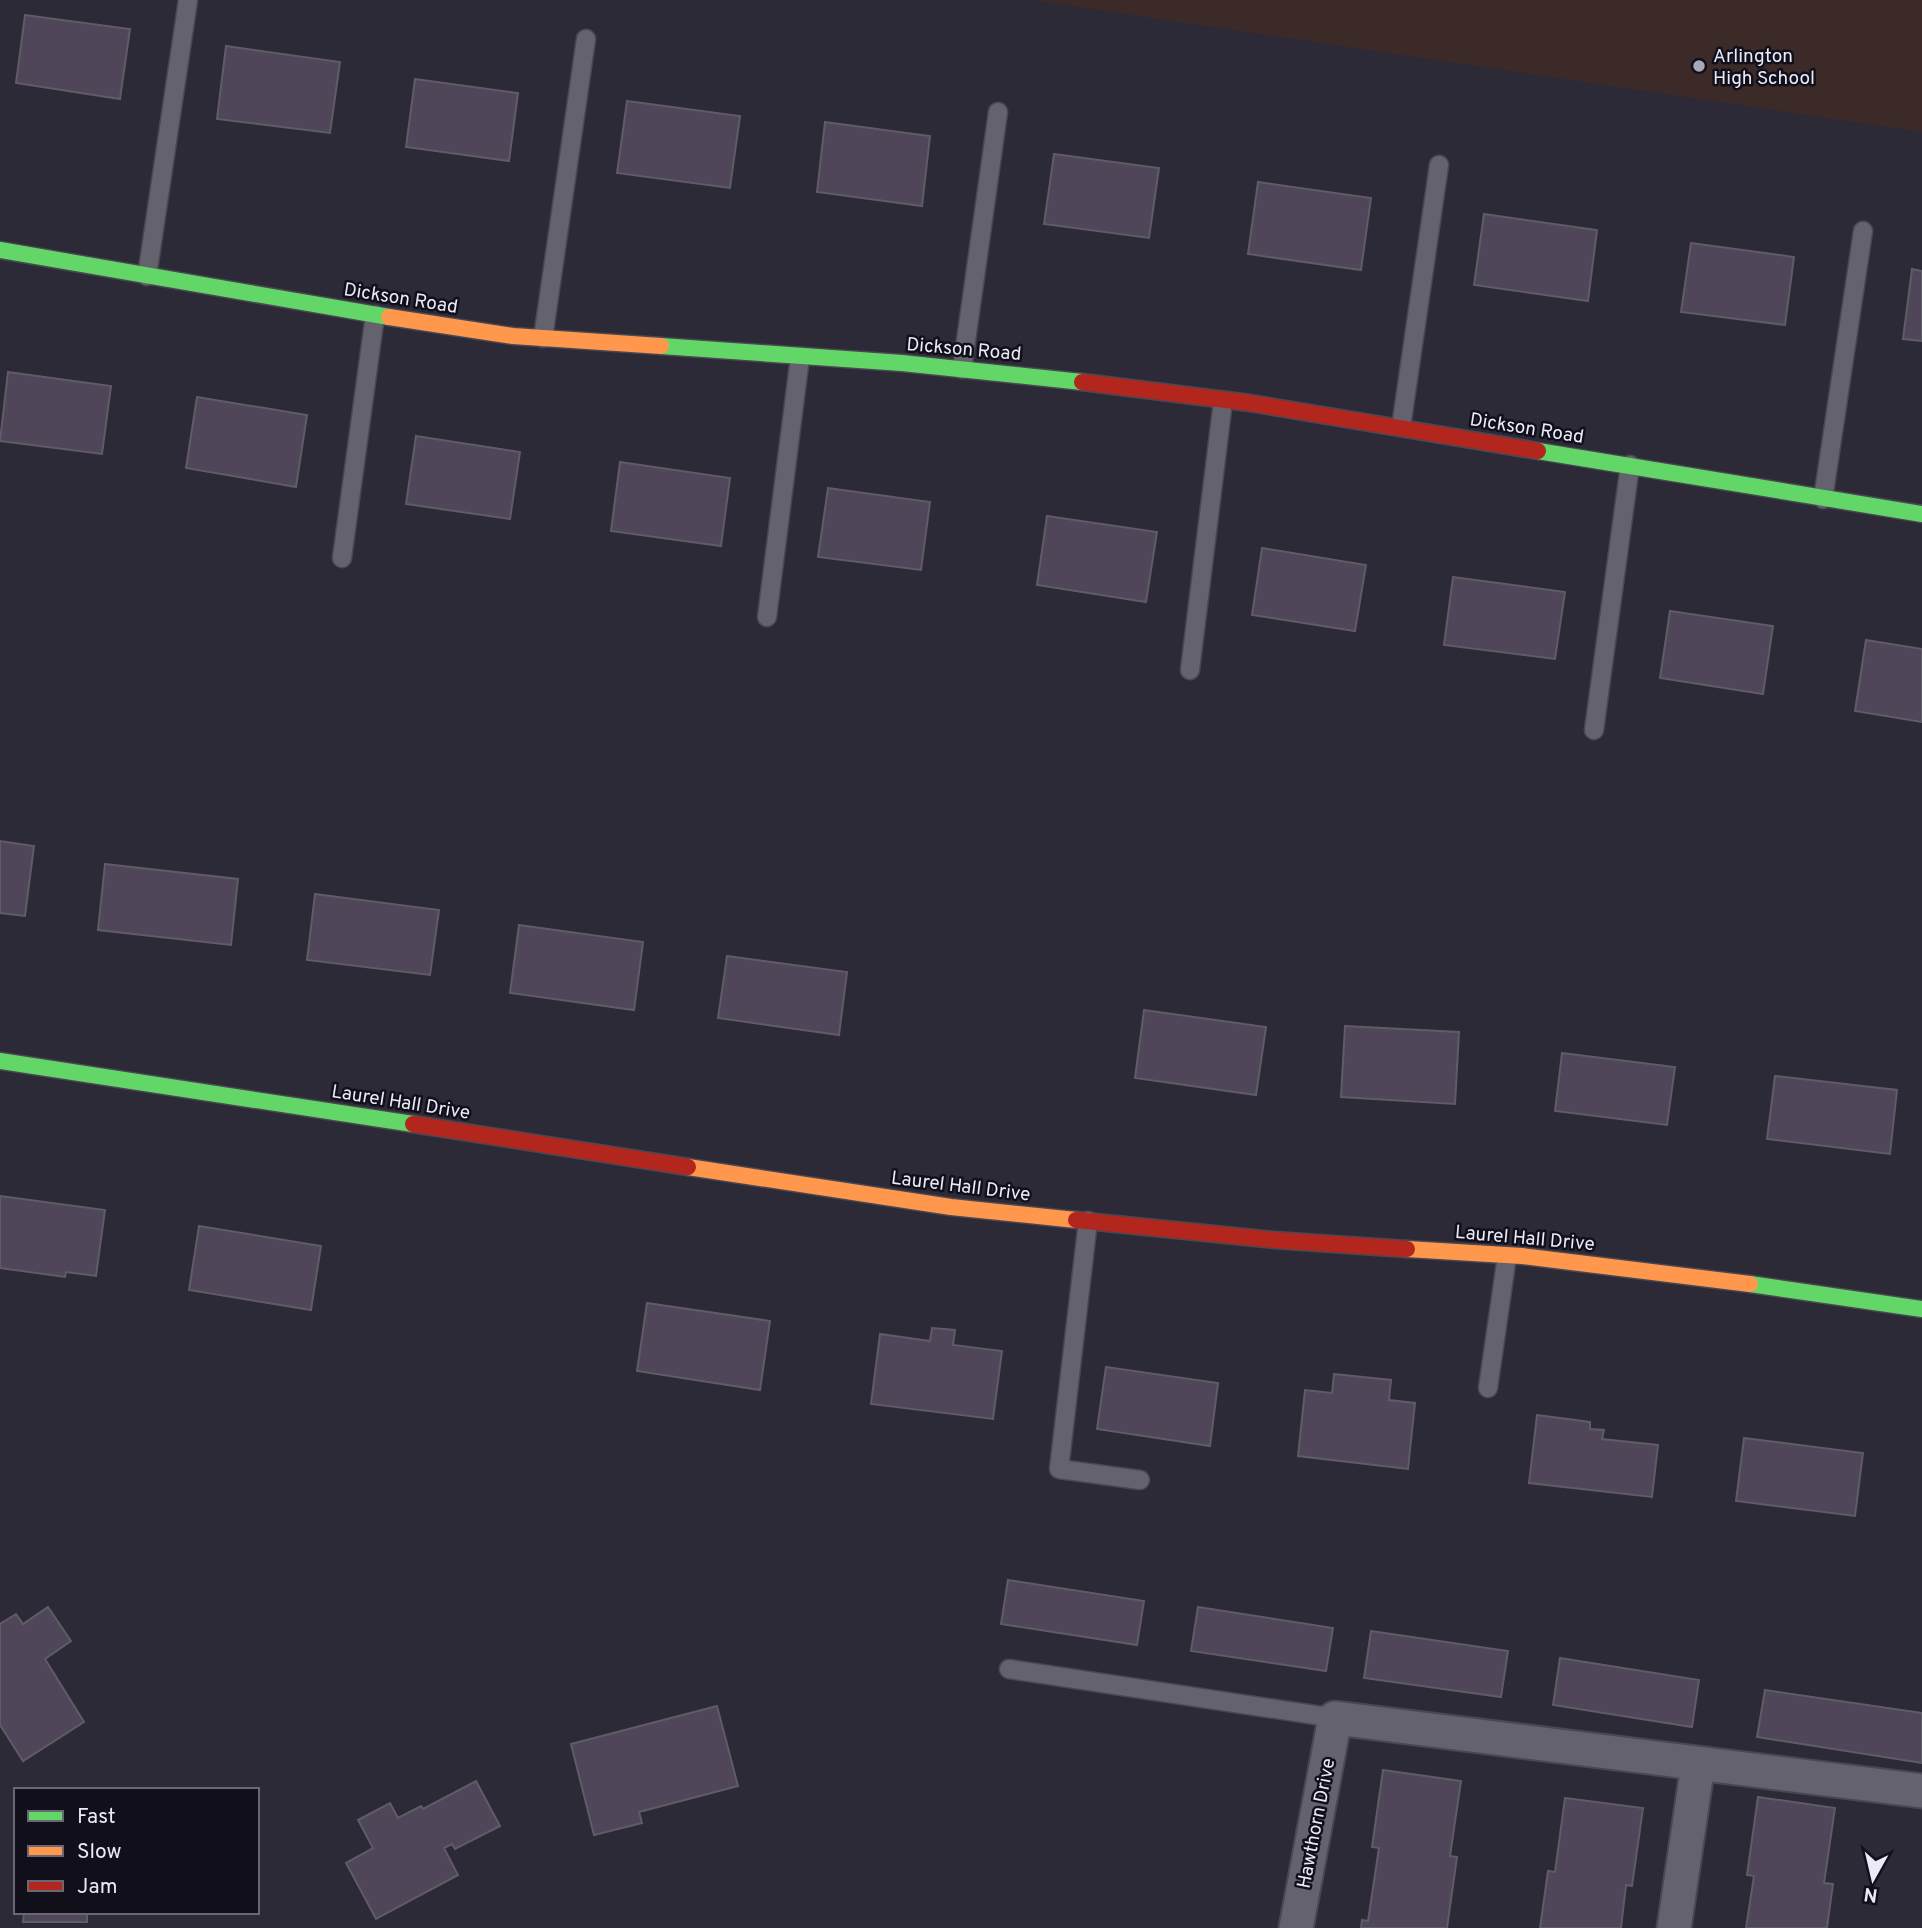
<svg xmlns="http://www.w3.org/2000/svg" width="1922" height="1928" font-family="Overpass,sans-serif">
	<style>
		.education { fill: #3c2a29 }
		.building { fill: #4f4659; stroke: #5f5c67; stroke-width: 2 }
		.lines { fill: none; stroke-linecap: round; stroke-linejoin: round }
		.lane-casing { stroke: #494752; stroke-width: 21 }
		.street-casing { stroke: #494752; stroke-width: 37 }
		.fast-casing { stroke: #494752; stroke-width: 19 }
		.slow-casing { stroke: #494752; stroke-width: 19 }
		.jam-casing { stroke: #494752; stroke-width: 19 }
		.lane { stroke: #64636d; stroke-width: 18 }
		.street { stroke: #64636d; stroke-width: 33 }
		.fast { stroke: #63d668; stroke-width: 16 }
		.slow { stroke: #ff974d; stroke-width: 16 }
		.jam { stroke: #b3261e; stroke-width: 16 }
		.poi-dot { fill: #a8a7b6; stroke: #11101a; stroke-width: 2.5 }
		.labels { text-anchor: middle; stroke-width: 5; stroke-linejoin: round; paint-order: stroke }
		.poi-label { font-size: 19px; fill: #ebeafa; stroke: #11101a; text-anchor: start }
		.street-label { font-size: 19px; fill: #ebeafa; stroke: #11101a }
	</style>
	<rect width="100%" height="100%" fill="#2c2a37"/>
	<path class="education" d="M1031 0H1922V132Z"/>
	<path class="building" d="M25 15 130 29 120 99 16 83Z
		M226 46 340 62 330 133 217 119Z
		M415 79 518 93 509 161 406 147Z
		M627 101 740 116 730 188 617 173Z
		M825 122 930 136 922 206 817 192Z
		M1054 154 1159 168 1149 238 1044 224Z
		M1258 182 1371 198 1361 270 1248 254Z
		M1484 214 1597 230 1588 301 1474 285Z
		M1691 243 1794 257 1785 325 1681 312Z
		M1912 269 1922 271V341L1903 339Z
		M8 372 111 386 102 454 0 441Z
		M197 397 307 415 296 487 186 468Z
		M416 436 520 452 510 519 406 504Z
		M620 462 730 478 721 546 611 531Z
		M828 488 930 502 921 570 818 557Z
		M1047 516 1157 532 1146 602 1037 585Z
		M1262 548 1366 565 1355 631 1252 615Z
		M1453 577 1565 592 1555 659 1444 645Z
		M1670 611 1773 626 1763 694 1660 678Z
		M1866 640 1922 649V722L1855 711Z
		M0 841 34 846 25 916 0 913Z
		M105 864 238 879 231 945 98 930Z
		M315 894 439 910 430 975 307 960Z
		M519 925 643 942 634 1010 510 993Z
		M727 956 847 972 839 1035 718 1018Z
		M1144 1010 1266 1027 1256 1095 1135 1078Z
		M1345 1026 1459 1032 1455 1104 1341 1097Z
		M1562 1053 1675 1067 1667 1125 1555 1111Z
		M1775 1076 1897 1090 1890 1154 1767 1139Z
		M0 1196 105 1210 96 1276 66 1272 65 1277 0 1268Z
		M199 1226 321 1246 311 1310 189 1290Z
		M647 1303 770 1321 760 1390 637 1371Z
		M932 1328 955 1330 953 1345 1002 1351 993 1419 871 1404 880 1334 930 1341Z
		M1106 1367 1218 1383 1210 1446 1097 1429Z
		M1334 1374 1391 1380 1389 1400 1415 1403 1408 1469 1298 1456 1305 1390 1332 1393Z
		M1537 1415 1590 1422V1429L1604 1430 1602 1439 1658 1445 1652 1497 1529 1483Z
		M1744 1438 1863 1453 1855 1516 1736 1501Z
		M1008 1580 1144 1601 1137 1645 1001 1624Z
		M48 1607 71 1641 45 1659 84 1722 23 1761 0 1725V1624L16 1614 23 1624Z
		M1198 1607 1333 1628 1326 1671 1191 1651Z
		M1371 1631 1508 1651 1501 1697 1364 1678Z
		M1560 1658 1699 1680 1692 1727 1553 1705Z
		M1765 1690 1922 1713V1763L1757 1737Z
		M717 1706 738 1786 639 1812 642 1823 594 1835 571 1744Z
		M1383 1770 1461 1781 1450 1856 1457 1857 1447 1928H1361L1362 1920 1368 1921 1379 1848 1372 1847Z
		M476 1781 500 1826 455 1849 452 1844 444 1848 458 1875 376 1919 346 1863 373 1848 358 1820 390 1803 398 1818 421 1806 423 1809Z
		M1758 1797 1835 1808 1824 1883 1833 1884 1827 1928H1746L1754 1876 1747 1875Z
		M1565 1798 1643 1808 1632 1886 1626 1885 1621 1928H1540L1548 1871 1555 1872Z
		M24 1912H87V1922H23Z"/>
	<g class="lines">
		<g class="lane-casing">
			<path id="lane" d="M147 276 188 0
				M543 338 586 39
				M962 369 998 112
				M1401 427 1439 165
				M1823 499 1863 231
				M342 558 375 315
				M767 617 800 357
				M1190 670 1223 401
				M1594 730 1630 465
				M1088 1221 1059 1469 1140 1480
				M1488 1388 1507 1256
				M1009 1669 1335 1718"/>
		</g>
		<g class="street-casing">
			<path id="street" d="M1296 1928 1335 1718 1922 1791
				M1674 1928 1698 1764"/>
		</g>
		<g class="fast-casing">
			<path id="fast" d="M0 250 389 317
				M661 346 902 363 1082 382
				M1538 451 1922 514
				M0 1061 413 1124
				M1750 1284 1922 1309"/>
		</g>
		<g class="slow-casing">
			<path id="slow" d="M389 317 513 336 661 346
				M688 1167 951 1207 1076 1220
				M1407 1249 1522 1256 1750 1284"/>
		</g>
		<g class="jam-casing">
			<path id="jam" d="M1082 382 1250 403 1538 451
				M413 1124 688 1167
				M1076 1220 1274 1240 1407 1249"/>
		</g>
		<use href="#lane" class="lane"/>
		<use href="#street" class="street"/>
		<use href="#fast" class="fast"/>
		<use href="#slow" class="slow"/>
		<use href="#jam" class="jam"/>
	</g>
	<circle class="poi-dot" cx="1699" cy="66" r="7"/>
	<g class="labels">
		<g class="poi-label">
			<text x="1713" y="62">Arlington<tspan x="1713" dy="22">High School</tspan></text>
		</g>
		<g class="street-label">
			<text transform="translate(401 297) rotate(9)" y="7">Dickson Road</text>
			<text transform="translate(964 348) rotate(5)" y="7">Dickson Road</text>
			<text transform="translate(1527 427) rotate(9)" y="7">Dickson Road</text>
			<text transform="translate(401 1101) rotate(9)" y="7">Laurel Hall Drive</text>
			<text transform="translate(961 1185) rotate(7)" y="7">Laurel Hall Drive</text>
			<text transform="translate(1525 1237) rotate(5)" y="7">Laurel Hall Drive</text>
			<text transform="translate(1315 1823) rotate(-79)" y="7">Hawthorn Drive</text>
		</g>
	</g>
	<rect x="14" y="1788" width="245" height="126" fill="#11101a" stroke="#686774" stroke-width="2"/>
	<rect x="28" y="1811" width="35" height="10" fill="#63d668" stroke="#686774" stroke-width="2"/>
	<text x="77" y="1823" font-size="21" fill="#ebeafa">Fast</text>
	<rect x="28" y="1846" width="35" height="10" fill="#ff974d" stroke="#686774" stroke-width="2"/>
	<text x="77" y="1858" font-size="21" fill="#ebeafa">Slow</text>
	<rect x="28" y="1881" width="35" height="10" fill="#b3261e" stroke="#686774" stroke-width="2"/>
	<text x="77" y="1893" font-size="21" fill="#ebeafa">Jam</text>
	<g transform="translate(1873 1879) rotate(188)" stroke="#11101a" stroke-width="5" paint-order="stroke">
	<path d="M0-5L12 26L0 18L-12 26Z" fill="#ebeafa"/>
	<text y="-10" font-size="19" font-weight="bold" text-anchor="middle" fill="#ebeafa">N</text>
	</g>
</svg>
